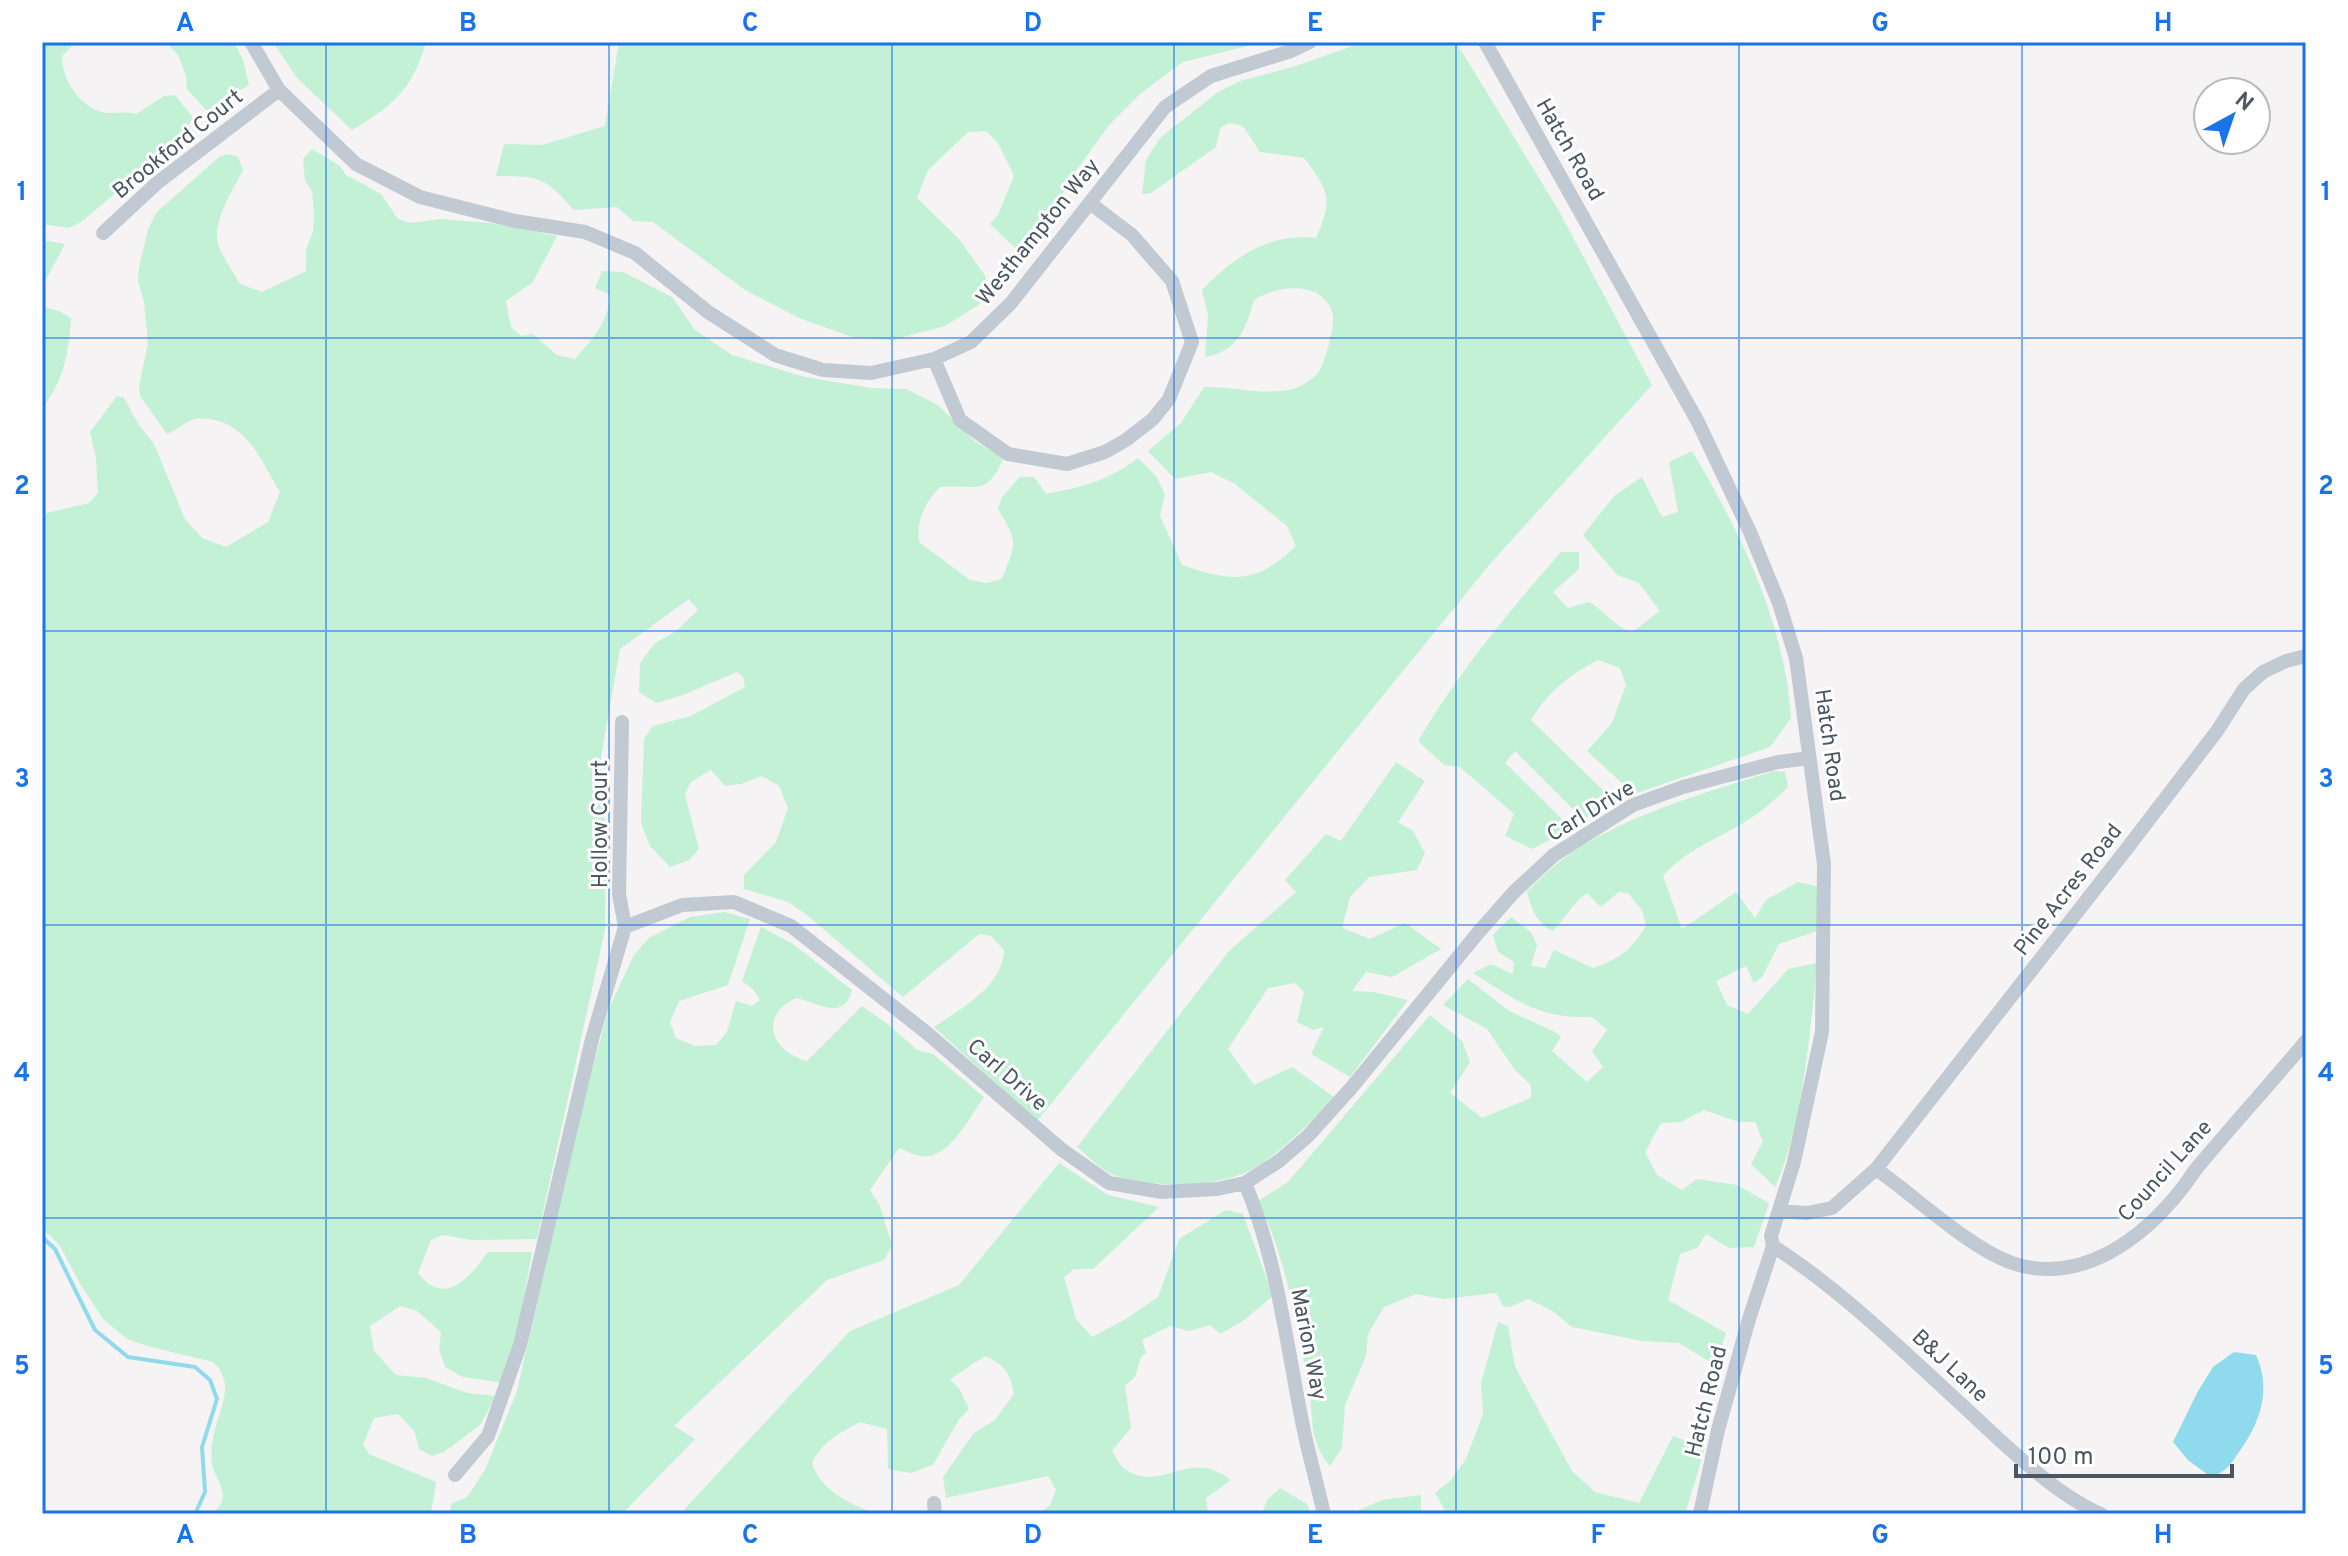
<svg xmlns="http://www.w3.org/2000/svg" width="2348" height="1556" font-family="Overpass,sans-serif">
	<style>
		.green { fill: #c3f1d5 }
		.water { fill: #90daee }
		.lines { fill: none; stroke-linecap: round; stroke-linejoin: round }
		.stream { stroke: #90daee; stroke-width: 4 }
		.minor { stroke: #c1cad2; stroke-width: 14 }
		.grid { fill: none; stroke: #1a73e8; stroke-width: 2; stroke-opacity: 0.55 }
		.labels { text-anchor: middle; stroke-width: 6; stroke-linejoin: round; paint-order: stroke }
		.street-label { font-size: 22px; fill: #4a5661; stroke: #fff }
		.neatline { fill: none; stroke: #1a73e8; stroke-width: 3 }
		.grid-label { font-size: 26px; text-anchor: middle; font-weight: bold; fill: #1a73e8 }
	</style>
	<rect width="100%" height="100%" fill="#f5f3f3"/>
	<path class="green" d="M42 42H76L62 56C62 78 77 103 99 111 111 116 123 110 136 114L164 96 175 95 193 118 179 138 153 156 130 181 81 222 69 228 42 224Z
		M166 42H234L243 60 249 85 207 111 187 89 186 76 178 55Z
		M273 42H426C412 91 393 105 352 130L297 78Z
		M619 42H1255L1248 46 1183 62 1141 93 1109 125 1073 175 1047 222 1019 252 990 224 998 215 1014 176 998 143 986 131 968 132 928 170 917 198 959 239 986 277 980 304 945 326 892 340 852 337 799 318 745 290 653 222 633 221 617 207 574 210C545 177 539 176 496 176L504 144 542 145 605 126Z
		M1364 42H1456L1559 211 1652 385 1490 564 1037 1121 934 1027C961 1008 1003 987 1004 950L991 936 979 934 903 997 807 915 788 902 744 889V875L776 842 788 808 779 786 762 776 741 784 725 786 711 770 691 782 685 794 699 849 689 860 670 867 650 846 641 823 644 739 653 726 691 716 745 687 743 677 737 672 683 695 656 703 639 692 640 663 655 643 676 631 698 610 689 599 620 649 601 757 606 847 605 930 537 1239 472 1240 443 1235 431 1240 418 1273C445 1308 470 1277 488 1252H532L517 1339 503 1383 463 1377 445 1367 439 1349 441 1332 417 1311 400 1306 370 1326 374 1351 396 1375 426 1378 467 1393 496 1396 480 1425 444 1452 432 1456 419 1449 415 1432 398 1414 374 1418 363 1444 369 1454 436 1482 431 1514H209C216 1511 219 1508 222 1501 226 1487 214 1477 212 1464 211 1457 211 1446 213 1439 217 1411 238 1385 213 1362L147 1346 127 1339 103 1319 79 1282 60 1246 42 1228V514L89 503 98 493 96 458 90 432 117 396 124 398 139 425 154 444 185 519 202 538 226 547 268 522 280 492C263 464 249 427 214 420 209 419 200 417 195 419 186 421 177 430 167 434L140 396 139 386 148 343 144 302 138 280 139 268 148 229 157 212 219 157 229 154 238 157 243 170C233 190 212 221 218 244 222 257 233 271 240 284L262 292 306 271V249L313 232 314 215 312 191 305 181 303 159 312 149 340 166 346 175 381 194 398 219 411 223 440 219 491 223 557 236 533 282 506 301 511 327 521 336 533 334 557 355 575 359C591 341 610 320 610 295L595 288 602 271 623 272 672 297 695 330 732 355 805 377 871 388 906 389 938 405 976 442 1004 458C985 498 977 484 940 487 925 502 916 520 919 542L970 580 987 583 1002 579C1016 542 1019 543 998 509L1002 497 1020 477H1034L1046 494C1085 486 1106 482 1138 458L1156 476 1165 494 1160 516 1182 565C1232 582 1256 585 1296 546L1287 526 1235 484 1211 472 1175 479 1148 451 1181 423 1204 387C1235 386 1266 397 1296 388 1302 386 1313 379 1317 374 1325 366 1335 325 1333 315 1324 279 1276 285 1254 300 1246 329 1237 352 1205 357L1208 316 1202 290C1234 257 1268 233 1316 238 1334 198 1328 190 1304 158L1260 152 1243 126 1229 123 1220 128 1216 147 1151 193 1142 194 1146 160 1160 138 1218 92 1240 81 1293 67Z
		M42 240 65 244 42 287 44 307 59 311 71 318C69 352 64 381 42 408Z
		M1692 451C1740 531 1785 623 1791 718L1770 747 1634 794 1587 751 1612 723 1626 685 1620 668 1598 660C1569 675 1548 692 1531 720L1616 803 1583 819 1515 751 1505 763 1572 829 1532 849 1505 836 1514 814 1460 767 1444 765 1418 741C1458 673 1509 611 1561 552H1579V569L1553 592 1568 608 1589 602C1605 611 1616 628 1632 632L1660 611 1639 583 1617 575 1583 535 1615 495 1642 477 1662 517 1678 512 1669 462Z
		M1396 762 1425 781 1398 822 1413 831 1425 853 1417 870 1369 877 1350 897 1342 928 1370 939 1405 923 1441 949 1392 977 1366 972 1352 991 1374 992 1408 1000 1350 1077 1311 1054 1324 1027 1313 1030 1297 1022 1304 992 1295 983 1268 988 1228 1049 1254 1085 1292 1067 1334 1097C1320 1115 1271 1161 1251 1170 1215 1188 1154 1188 1116 1176 1103 1172 1088 1156 1077 1147L1229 951 1296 892 1285 880 1326 834 1341 841Z
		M1774 771 1785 772 1788 787C1776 799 1763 811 1748 820 1720 838 1685 850 1663 876L1682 929 1736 892 1755 918 1766 900 1798 882 1820 887V930L1779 944 1762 977 1754 983 1746 966 1716 981 1727 1005 1748 1014 1788 969 1817 963C1810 1032 1803 1125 1775 1187L1751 1164 1763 1141 1755 1122H1739L1704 1110 1681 1122 1661 1123 1645 1152 1657 1175 1682 1190 1697 1179 1737 1185 1769 1203 1754 1247 1729 1248 1706 1234 1697 1248 1680 1254 1668 1300 1726 1333 1715 1365 1679 1343 1642 1341 1572 1327 1551 1310 1528 1299 1510 1307 1503 1306 1496 1293 1443 1299 1416 1294 1384 1307 1368 1334 1366 1356 1345 1405 1342 1448 1330 1466C1309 1440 1314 1423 1309 1391 1299 1333 1285 1253 1258 1201L1288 1182 1430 1015 1462 1041 1470 1062 1450 1093 1482 1118 1531 1098V1085L1515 1070 1487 1029 1443 1005 1468 979 1509 1011 1555 1032 1561 1037 1552 1051 1587 1082 1603 1067 1592 1051 1607 1030 1592 1017C1539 1019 1516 1000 1473 973L1491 964 1513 974 1514 962 1498 952 1493 935 1511 917 1531 932 1537 945 1531 966 1545 968 1554 950 1593 968C1621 958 1630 951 1646 926L1642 910 1628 893 1619 892 1601 907 1587 893C1573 903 1565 918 1553 931 1536 923 1531 908 1527 891 1537 882 1548 871 1559 862 1614 818 1707 792 1774 771Z
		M724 912 750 919 728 985 679 1001 670 1022 676 1038 695 1046 716 1045 727 1032 736 1001 752 1006 760 1000 754 990 742 981 761 927 793 944 852 990C843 1022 820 1003 796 998 758 1016 771 1051 807 1061L862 1006 890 1026 917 1050 933 1054 984 1097C971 1115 953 1152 929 1156 918 1158 909 1152 899 1148L870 1190 880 1206 892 1245 884 1260 827 1280 674 1426 695 1439 622 1514H449L452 1503 467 1497 485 1470 517 1391 581 1109 609 1008 634 955 649 938 690 917Z
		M1059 1163 1108 1195 1159 1207 1093 1269H1074L1064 1277 1076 1319 1092 1337 1126 1319 1158 1297 1179 1239 1226 1210 1243 1214 1273 1296 1243 1321 1220 1334 1210 1325 1189 1331 1170 1326 1142 1340 1146 1353 1141 1357 1135 1377 1125 1386 1131 1428 1112 1451C1116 1457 1121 1468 1128 1471 1164 1492 1189 1447 1231 1480L1206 1498 1208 1514H1039L1050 1505 1056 1490 1048 1476 946 1498 943 1477 974 1433 995 1420 1014 1394C1010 1373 1005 1365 985 1356L950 1379 960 1390 969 1409 959 1419 933 1465 911 1473 888 1469 887 1429 860 1422C839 1433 823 1441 812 1463 821 1491 849 1503 875 1514H680L850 1331 959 1285Z
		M1498 1322 1508 1326 1515 1367 1572 1471 1595 1492 1639 1503 1673 1436 1705 1448 1685 1514H1491V1511L1474 1514 1446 1512 1435 1493 1451 1480 1466 1459 1483 1414 1481 1383Z
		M1280 1488 1307 1504 1311 1514H1262L1267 1500Z
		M1421 1495V1514L1352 1513 1382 1500Z"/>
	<path class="water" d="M2234 1352 2256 1355C2272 1390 2260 1423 2239 1452 2230 1465 2226 1472 2211 1477L2188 1460 2173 1442 2197 1393 2213 1367Z"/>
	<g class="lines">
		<path class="stream" d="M42 1237 55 1249 95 1330 128 1357 195 1367 210 1380 217 1399 202 1447 205 1492 195 1514"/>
		<path class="minor" d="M251 42 279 90 356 164 420 197 515 221 585 232 635 253 708 312 775 355 823 370 871 373 934 359 971 342 1011 303 1165 107 1211 76 1291 51 1310 42
			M1485 42 1698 422 1750 532 1779 603 1796 658 1824 864 1822 1032 1794 1162 1771 1236 1773 1246 1749 1319 1718 1430 1700 1514
			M103 233 157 183 279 90
			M934 359 960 420 1008 454 1067 464 1105 452 1126 440 1153 419 1169 399 1192 342 1172 281 1132 235 1090 203
			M625 927 682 905 734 902 791 926 927 1033 1061 1149 1109 1183 1162 1192 1217 1189 1245 1183 1279 1161 1308 1136 1352 1087 1477 934 1514 892 1554 855 1633 805 1683 787 1778 762 1809 758
			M1876 1169C1915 1196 1969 1248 2012 1263 2081 1286 2143 1239 2184 1186 2190 1178 2195 1169 2202 1162 2236 1121 2272 1082 2306 1041
			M1245 1183C1279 1264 1287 1351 1305 1436 1311 1462 1318 1488 1324 1514
			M1779 1211 1807 1213 1832 1208 1876 1169 2125 851 2217 731 2244 689 2263 672 2286 661 2306 656
			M1773 1246C1847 1294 1909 1357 1975 1417 2008 1448 2059 1497 2101 1514
			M455 1475 488 1436 520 1345 592 1039 625 927 619 894 622 722
			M934 1503 935 1514"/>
	</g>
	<path class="grid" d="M326 42V1514M609 42V1514M892 42V1514M1174 42V1514M1456 42V1514M1739 42V1514M2022 42V1514M42 338H2306M42 631H2306M42 925H2306M42 1218H2306"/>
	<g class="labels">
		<g class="street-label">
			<text transform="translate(177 143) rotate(-39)" y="8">Brookford Court</text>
			<text transform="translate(1571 149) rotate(60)" y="8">Hatch Road</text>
			<text transform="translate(1037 231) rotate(-51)" y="8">Westhampton Way</text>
			<text transform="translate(1831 745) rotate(82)" y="8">Hatch Road</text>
			<text transform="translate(1590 810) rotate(-31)" y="8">Carl Drive</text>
			<text transform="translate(599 824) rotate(-90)" y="8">Hollow Court</text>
			<text transform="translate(2067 889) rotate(-52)" y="8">Pine Acres Road</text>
			<text transform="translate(1008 1074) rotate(41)" y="8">Carl Drive</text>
			<text transform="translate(2164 1170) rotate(-48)" y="8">Council Lane</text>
			<text transform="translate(1310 1344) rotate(79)" y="8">Marion Way</text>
			<text transform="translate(1951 1365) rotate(43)" y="8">B&amp;J Lane</text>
			<text transform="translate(1705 1401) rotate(-76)" y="8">Hatch Road</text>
		</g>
	</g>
	<rect width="2348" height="1556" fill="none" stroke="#ffffff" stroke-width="88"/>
	<g transform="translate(2232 116) rotate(40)"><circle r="38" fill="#ffffff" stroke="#b7bbc0" stroke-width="2"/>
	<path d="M0-6L14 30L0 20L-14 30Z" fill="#1a73e8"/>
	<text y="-12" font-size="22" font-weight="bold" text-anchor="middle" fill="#4a5661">N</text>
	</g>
	<path d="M2016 1464v12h216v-12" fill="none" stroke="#4a5661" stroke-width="4"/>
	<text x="2028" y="1464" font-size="24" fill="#4a5661" stroke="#ffffff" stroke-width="6" paint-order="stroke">100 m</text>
	<rect x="44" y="44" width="2260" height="1468" class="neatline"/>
	<g class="grid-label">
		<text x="185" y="31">A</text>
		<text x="468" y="31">B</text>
		<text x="750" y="31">C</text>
		<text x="1033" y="31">D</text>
		<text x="1315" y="31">E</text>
		<text x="1598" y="31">F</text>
		<text x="1880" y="31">G</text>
		<text x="2163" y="31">H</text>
		<text x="22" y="200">1</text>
		<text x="2326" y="200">1</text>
		<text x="22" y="494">2</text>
		<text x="2326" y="494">2</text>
		<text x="22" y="787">3</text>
		<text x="2326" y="787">3</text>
		<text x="22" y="1081">4</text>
		<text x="2326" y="1081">4</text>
		<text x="22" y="1374">5</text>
		<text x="2326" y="1374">5</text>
		<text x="185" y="1543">A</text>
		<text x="468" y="1543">B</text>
		<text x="750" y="1543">C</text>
		<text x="1033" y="1543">D</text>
		<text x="1315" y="1543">E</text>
		<text x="1598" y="1543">F</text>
		<text x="1880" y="1543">G</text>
		<text x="2163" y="1543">H</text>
	</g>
</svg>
